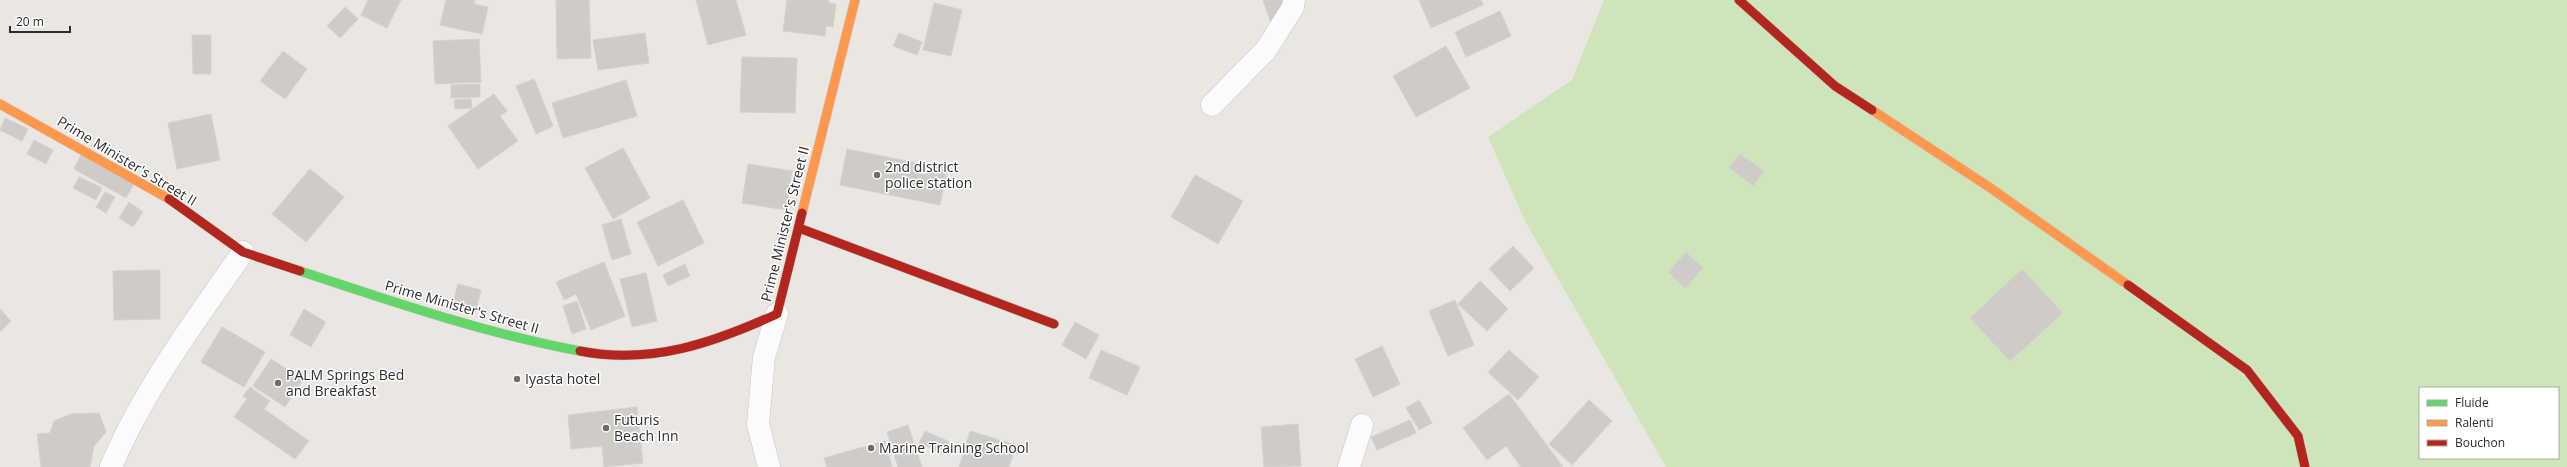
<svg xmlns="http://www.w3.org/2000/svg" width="2567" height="467" font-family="'Open Sans',sans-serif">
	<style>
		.green { fill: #cee5ba; fill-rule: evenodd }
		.building { fill: #cfccc8; stroke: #d5d2ce }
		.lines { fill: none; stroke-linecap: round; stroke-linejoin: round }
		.street-casing { stroke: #c6c4c4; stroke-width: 23 }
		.fast-casing { stroke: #c6c4c4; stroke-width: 10 }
		.slow-casing { stroke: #c6c4c4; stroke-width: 10 }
		.jam-casing { stroke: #c6c4c4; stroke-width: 10 }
		.street { stroke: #fcfbfb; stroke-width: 22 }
		.fast { stroke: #63d668; stroke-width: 9 }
		.slow { stroke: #ff974d; stroke-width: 9 }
		.jam { stroke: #b3261e; stroke-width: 9 }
		.poi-dot { fill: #6e6d6c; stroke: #fff; stroke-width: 1.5 }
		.labels { text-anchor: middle; stroke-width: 3; stroke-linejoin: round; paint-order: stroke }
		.street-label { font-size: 14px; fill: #2c2c2c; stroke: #fff }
		.poi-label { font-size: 14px; fill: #2c2c2c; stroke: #fff; text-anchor: start }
	</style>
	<rect width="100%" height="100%" fill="#eae6e2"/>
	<path class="green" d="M1604 0H2567V467H1666L1525 221 1488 137 1572 80ZM2420 388H2558V458H2420Z"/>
	<path class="building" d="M368 0H401L387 28 361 15Z
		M446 0H475L474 4 488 7 482 34 440 25Z
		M556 0H589L591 58 557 59Z
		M696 0H736L746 35 708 45Z
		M787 0H829V3L836 4 833 27 826 26 825 36 783 31Z
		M1263 0H1283L1289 16 1271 23Z
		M1419 0H1481L1483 5 1431 28Z
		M934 3 962 10 951 56 923 50Z
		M345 7 358 19 340 38 327 26Z
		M1500 11 1511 36 1466 57 1455 32Z
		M645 33 649 63 598 70 593 40Z
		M899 33 922 42 917 55 893 46Z
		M192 35H211V74H193Z
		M479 39 481 82 435 84 433 41Z
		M1446 46 1470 88 1416 117 1393 76Z
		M283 51 307 69 285 99 260 81Z
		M742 57 797 58 795 113 740 112Z
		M534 79 553 126 536 134 516 86Z
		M626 80 637 116 563 138 552 103Z
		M480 84V97L451 98V85Z
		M494 94 507 111 500 116 518 141 478 169 448 126Z
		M471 99 472 108 455 109 454 100Z
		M211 114 220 160 177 169 168 123Z
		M5 118 28 129 22 141 0 130Z
		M34 140 53 150 46 164 27 154Z
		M623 148 650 198 613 219 585 168Z
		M847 149 947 169 940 205 840 185Z
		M1740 154 1764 171 1753 186 1729 168Z
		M81 155 134 184 126 198 74 169Z
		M748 164 792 171 786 210 742 203Z
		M310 169 344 197 306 242 272 214Z
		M1195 175 1243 201 1218 244 1171 217Z
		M79 177 102 188 96 200 73 188Z
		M105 192 115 197 106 213 96 207Z
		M683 200 704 243 658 266 637 222Z
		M129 202 143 212 133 227 119 218Z
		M621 219 631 254 612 260 602 225Z
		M1513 246 1534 268 1510 291 1489 269Z
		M1686 252 1703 268 1685 288 1668 272Z
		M604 262 625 316 591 330 576 294 564 300 556 282Z
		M685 264 690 276 668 286 663 275Z
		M2022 269 2063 313 2010 361 1970 318Z
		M160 270V319L114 320 113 271Z
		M646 273 657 321 632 327 620 279Z
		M1480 281 1508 309 1487 331 1458 304Z
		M458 284 481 290 475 313 452 307Z
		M1455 300 1474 345 1448 356 1429 311Z
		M577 301 586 329 572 334 563 306Z
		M0 309 11 321 0 332Z
		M304 309 326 322 311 347 290 335Z
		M1075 322 1099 335 1086 359 1062 345Z
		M222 327 265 352 244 387 201 362Z
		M1382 346 1400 384 1373 397 1355 359Z
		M1101 350 1140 367 1127 395 1089 378Z
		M1509 350 1539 377 1518 400 1488 372Z
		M271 359 303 380 285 407 253 386Z
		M250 387 270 401 264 409 309 441 295 459 234 417 247 399 243 396Z
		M1509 394 1563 467H1521L1506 446 1487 460 1463 428Z
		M1419 400 1432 423 1419 430 1406 408Z
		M1589 400 1612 421 1572 465 1549 444Z
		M637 407 643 463 604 467 602 446 571 449 568 415Z
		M99 413 106 432 94 446 90 467H41L37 434 50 433 54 421 71 414Z
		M1410 420 1416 433 1377 450 1371 437Z
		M1298 424 1301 466 1264 467 1261 427Z
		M908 425 922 467H898L887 432Z
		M925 431 950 442 944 454 919 443Z
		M970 431 1016 445 1009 467H959Z
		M885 441 892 467H827L824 458Z"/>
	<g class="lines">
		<g class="street-casing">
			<path id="street" d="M1212 105 1266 50 1293 7 1294 0
				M111 467C143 390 196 320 243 252
				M769 467 758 424 764 357 777 314
				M1349 467 1362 425"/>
		</g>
		<g class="fast-casing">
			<path id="fast" d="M300 271C393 302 484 333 580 351"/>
		</g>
		<g class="slow-casing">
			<path id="slow" d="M0 104 169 199
				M1872 110 1992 189 2128 285
				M802 213 855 0"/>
		</g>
		<g class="jam-casing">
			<path id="jam" d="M1739 0 1835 86 1872 110
				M169 199 243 252 300 271
				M799 228 1054 324
				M2128 285 2247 370 2298 436 2305 467
				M580 351C651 365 713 343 777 314L802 213"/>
		</g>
		<use href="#street" class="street"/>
		<use href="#fast" class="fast"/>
		<use href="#slow" class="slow"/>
		<use href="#jam" class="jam"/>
	</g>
	<g class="poi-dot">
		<circle cx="877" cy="175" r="4"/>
		<circle cx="517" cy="379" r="4"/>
		<circle cx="278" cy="383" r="4"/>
		<circle cx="606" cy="428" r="4"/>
		<circle cx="871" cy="448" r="4"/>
	</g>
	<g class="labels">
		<g class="street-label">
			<text transform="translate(127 161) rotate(31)" y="5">Prime Minister's Street II</text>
			<text transform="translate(785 224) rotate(-76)" y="5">Prime Minister's Street II</text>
			<text transform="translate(462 307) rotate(16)" y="5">Prime Minister's Street II</text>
		</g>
		<g class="poi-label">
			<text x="885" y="172">2nd district<tspan x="885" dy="16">police station</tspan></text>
			<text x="286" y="380">PALM Springs Bed<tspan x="286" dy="16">and Breakfast</tspan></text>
			<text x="525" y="384">Iyasta hotel</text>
			<text x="614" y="425">Futuris<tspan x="614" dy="16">Beach Inn</tspan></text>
			<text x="879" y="453">Marine Training School</text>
		</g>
	</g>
	<rect x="2419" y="387" width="140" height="72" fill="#ffffff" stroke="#ababab"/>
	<rect x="2427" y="400" width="20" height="6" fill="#63d668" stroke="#ababab"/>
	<text x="2455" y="407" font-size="12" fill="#2c2c2c">Fluide</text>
	<rect x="2427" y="420" width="20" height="6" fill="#ff974d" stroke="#ababab"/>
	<text x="2455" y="427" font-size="12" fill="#2c2c2c">Ralenti</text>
	<rect x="2427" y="440" width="20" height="6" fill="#b3261e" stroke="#ababab"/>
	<text x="2455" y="447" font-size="12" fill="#2c2c2c">Bouchon</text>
	<path d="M10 26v6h60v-6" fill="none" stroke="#2c2c2c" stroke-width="2"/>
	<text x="16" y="26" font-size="12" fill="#2c2c2c" stroke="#ffffff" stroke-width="3" paint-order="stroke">20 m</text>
</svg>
